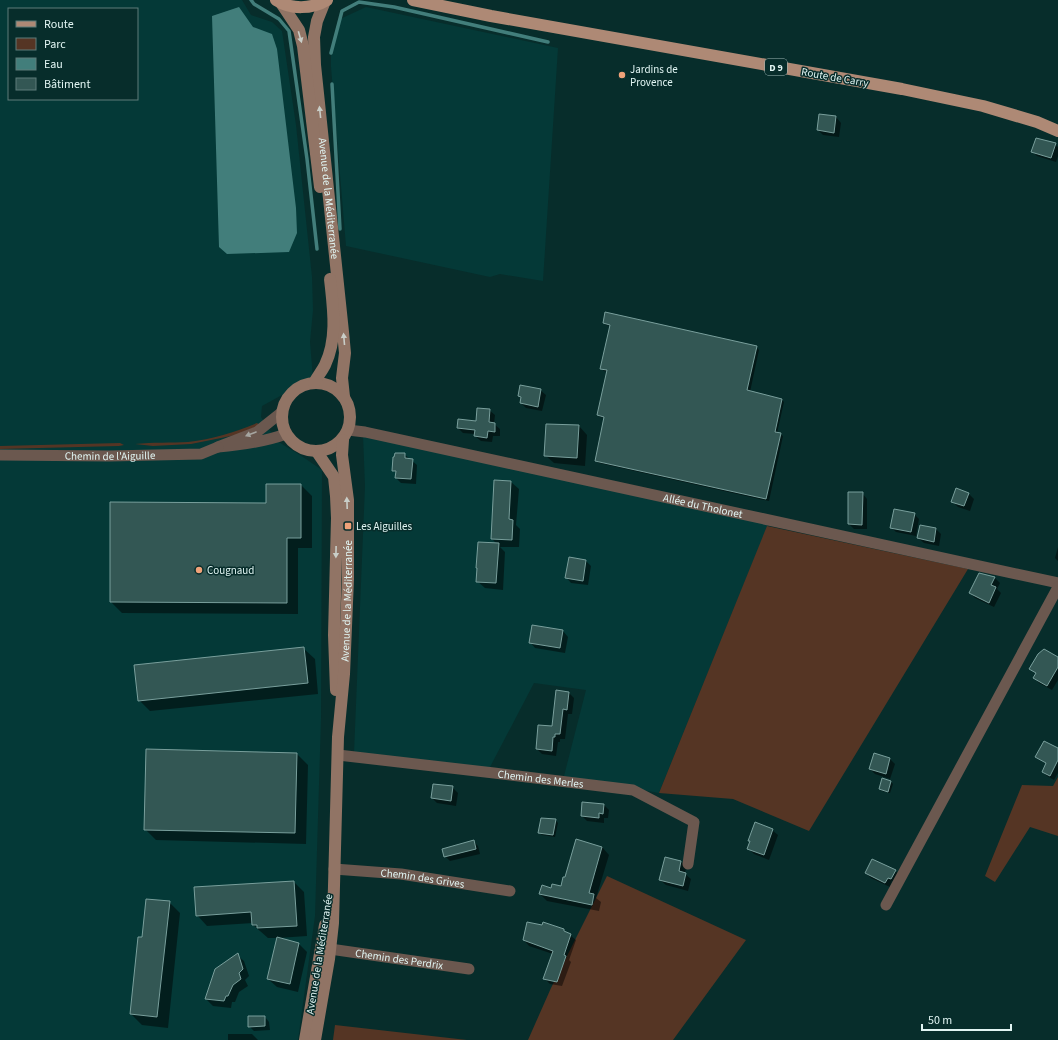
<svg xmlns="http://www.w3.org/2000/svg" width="1058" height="1040" font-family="'Source Sans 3',sans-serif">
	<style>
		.built { fill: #043937; fill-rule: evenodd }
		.green { fill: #553524 }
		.water { fill: #427e7b }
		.shadow { fill: #0007 }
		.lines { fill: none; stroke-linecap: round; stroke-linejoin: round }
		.stream { stroke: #427e7b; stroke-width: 3.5 }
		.building { fill: #335754; stroke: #799f9c }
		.street { stroke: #6b584f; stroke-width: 11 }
		.secondary { stroke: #917465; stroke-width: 12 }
		.primary { stroke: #ae8975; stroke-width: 12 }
		.oneway { fill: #c9cec8 }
		.oneway2 { fill: #a6a6a1 }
		.poi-dot { fill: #f0a279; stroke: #072d2b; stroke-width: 1.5 }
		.labels { text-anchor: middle; stroke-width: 3; stroke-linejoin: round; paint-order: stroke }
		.shield { fill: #072d2b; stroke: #a0b9b7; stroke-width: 1 }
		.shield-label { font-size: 10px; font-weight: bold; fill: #e1f5f3 }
		.poi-label { font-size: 11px; fill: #e1f5f3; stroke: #072d2b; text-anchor: start }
		.street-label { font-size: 11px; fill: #e1f5f3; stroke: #072d2b }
	</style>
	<rect width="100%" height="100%" fill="#072d2b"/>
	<path class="built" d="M0 0H242L251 15 272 22 282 31 296 125 312 277 313 310 310 342 313 378 262 406 261 417 277 441 300 455 322 470 321 719 315 916 298 1040H0ZM9 9H137V99H9Z
		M366 7 558 48 543 281 500 274 490 277 346 246 331 67V53L338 20Z
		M363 435 770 520 659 793 564 776 586 690 534 683 489 769 354 753 365 486Z"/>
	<path class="green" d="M257 423 260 425 236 435 191 444 153 446 135 444C153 442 171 443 188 442 213 439 235 432 257 423Z
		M120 443 124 445 119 446 0 449V446Z
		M767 526 968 569 809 831 733 799 659 793Z
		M1058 777V836L1030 827 995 882 985 876 1022 785 1053 786Z
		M607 876 746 940 673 1040H528L551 988Z
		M335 1025 467 1040H333Z"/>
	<path class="water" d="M239 7 253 27 272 34 277 49 296 208 297 233 289 252 227 254 219 247 212 16Z"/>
	<path class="shadow" d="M836 117 841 123 839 137 823 135 818 130Z
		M1055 144 1058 147V156L1056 162 1037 156 1032 151Z
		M604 323 756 347 759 350 750 392 781 399 784 402 777 433 783 436 769 501 599 463 596 461 605 418 600 417 598 415 608 372 604 371 601 368 610 326 606 325Z
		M540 390 546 395 542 411 526 408 521 403 522 399 519 396Z
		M489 410 495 415 494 424 500 429V436H493L492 442 481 441 475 436V434L463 433 458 428 476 422Z
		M579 426 587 435 585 466 554 463 545 455Z
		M404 454 417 465 416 484 401 483 396 478 397 474 393 470Z
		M511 482 519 489 516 525 520 529 519 547H500L505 552 503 590 485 588 477 581 497 544 492 539Z
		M301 485 312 496V548H298V614L122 613 111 602 267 504Z
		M862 493 867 499V529H854L849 524Z
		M969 494 974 499 970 511 958 507 952 501Z
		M914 514 919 519 916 536 896 532 891 527Z
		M936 529 941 534 939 546 924 543 918 538Z
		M1058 547V561L1055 558Z
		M586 561 591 566 588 585 571 583 566 577Z
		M980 574 995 578 1000 583 997 589 1001 593 994 607 975 598 970 593Z
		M563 631 568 637 565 653 535 648 530 642Z
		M303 648 315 659 318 694 150 711 139 700Z
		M1058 658V680L1052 690 1039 683 1035 678 1037 674 1031 669Z
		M557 691 569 693 574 698 572 714H568L565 739H560V742H558L556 756 542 754 537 749 553 727Z
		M1058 749V773L1054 780 1047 776 1043 772 1047 764 1037 757Z
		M297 754 308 765 306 844 156 840 145 829Z
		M875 754 890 759 895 764 890 779 875 774 870 769Z
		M891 782 893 784 890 793 882 791 880 789Z
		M452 787 458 793 456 806 437 803 432 798Z
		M604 805 609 810 608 818H604V823L587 821 582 816Z
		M555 820 558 823 555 837 542 835 539 833Z
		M772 830 778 835 769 860 754 854 749 849 751 842 749 840Z
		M473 841 478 846 480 854 450 861 445 856Z
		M602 847 609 855 596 898 601 902 599 911 547 901 540 894 551 889 561 888Z
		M666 858 681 862 686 867 685 874 691 879 688 891 666 885 660 880Z
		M895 871 900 875 896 883 892 881 890 887 871 878 866 873Z
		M294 882 304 892 307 936 278 938 299 944 307 952 298 992 277 987 268 979 278 938H268L253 925V923L207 926 197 915Z
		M169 902 180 913 168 1028 142 1025 131 1014 143 938Z
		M564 930 576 940 569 960 571 962 562 986 550 984 545 979 553 954 529 946 524 940Z
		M237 955 244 961 249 976 245 980 248 986 239 992 235 1002H232L231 1008 213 1006 206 999 216 970Z
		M265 1017 269 1022 270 1030 254 1031 249 1026Z
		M228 1034H252L258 1040H228Z"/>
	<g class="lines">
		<path class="stream" d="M251 0 254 4 279 19 289 31 307 159 317 249
			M331 53 342 11 359 2 394 7 548 42
			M332 84 340 229"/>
	</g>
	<path class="building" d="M819 114 836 116 834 133 817 130Z
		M1036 138 1056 143 1051 158 1031 152Z
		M605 312 757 346 747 390 782 399 775 432 781 433 766 499 595 461 604 417 597 415 607 370 600 369 610 325 603 323Z
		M520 385 541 389 538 407 520 403 521 397 518 396Z
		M477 408 490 409 489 422 495 423V432L488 431 487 438 474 436 475 430 457 428 458 419 476 421Z
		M546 424 579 425 577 458 544 456Z
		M395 453H405V458L413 459 411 479 395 478 396 471H392L393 457H394Z
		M494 480 511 481 509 519 513 520 512 540 491 539Z
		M266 484H301V538H287V603L110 602V502L266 503Z
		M956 488 969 493 964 506 951 502Z
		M848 492H863L862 525 848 524Z
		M894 509 915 513 911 532 890 528Z
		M920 525 936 528 934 542 917 538Z
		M478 542 499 543 496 583 476 582 477 568H476Z
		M569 557 586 560 583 581 565 578Z
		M979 573 995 577 991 585 996 587 989 603 969 593Z
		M532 625 563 630 560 648 529 643Z
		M304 647 308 683 138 701 134 665Z
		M1044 649 1058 657V667L1047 686 1033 678 1036 673 1029 669 1038 654Z
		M556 690 569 692 567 710 563 709 560 734H555V737H553L552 751 536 749 538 725 552 726Z
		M1044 741 1058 748V760L1050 776 1042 772 1046 763 1035 757Z
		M146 749 297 753 295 833 144 830Z
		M874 753 890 758 886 774 869 769Z
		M882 778 891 781 888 792 879 789Z
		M433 784 453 786 451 801 431 798Z
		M582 802 604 804 603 814 599 813V818L581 816Z
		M541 818 556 819 553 835 538 833Z
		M755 822 773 829 764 855 747 849 750 841H748Z
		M576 839 602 847 589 893 594 894 592 905 539 894 542 885 551 888 552 884 561 886 563 877H565Z
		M474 840 476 849 444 857 442 849Z
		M665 857 681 861 679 871 686 873 683 886 659 880Z
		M872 859 896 870 891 879 888 878 885 883 865 873Z
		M294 881 297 926 257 928V925H252L251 912 196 916 194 887Z
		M146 899 170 901 157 1017 130 1014 138 937H142Z
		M527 922 542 925 543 922 564 929V931L571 934 564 955 566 956 557 982 543 979 553 951 523 940Z
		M277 937 299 943 290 984 267 979Z
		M238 953 243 969 239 973 241 979 233 985 228 996H226L224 1001 205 999 215 969Z
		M248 1016H265V1026L248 1027Z"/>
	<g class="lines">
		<g class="street">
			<path d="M282 412 257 432 218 447C241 445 264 442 286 434"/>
			<path id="s1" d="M348 430 365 432 1058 583"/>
			<path id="s2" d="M0 455 109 456 201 454 218 447"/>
			<path id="s3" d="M338 755 494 773 633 790 694 822 688 864"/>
			<path id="s4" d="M334 869 401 874 510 891"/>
			<path d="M886 905 1058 587"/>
			<path id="s5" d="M330 949 469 969"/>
		</g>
		<g class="secondary">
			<path id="s6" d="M325 1 317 21 314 37 315 65 343 332 345 353 342 378 344 397"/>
			<path d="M281 3 299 30 303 46 320 187"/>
			<circle cx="316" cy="417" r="34"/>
			<path d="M314 383C317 377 322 371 325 365 338 338 333 307 330 279"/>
			<path d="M317 452 334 477 336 496 337 518 334 635 336 690"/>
			<path d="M305 1040 325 925"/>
			<path id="s7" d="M315 1040 329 959 333 923 338 737 344 674 348 579V500L342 455 343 440"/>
		</g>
		<path class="primary" d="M276 0C291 10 312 9 327 0
			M413 0 491 16 902 89 983 106 1037 122 1058 131"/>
	</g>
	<defs><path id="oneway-solid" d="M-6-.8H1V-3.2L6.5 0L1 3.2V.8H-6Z"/></defs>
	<g class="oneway">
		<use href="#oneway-solid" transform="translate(300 37) rotate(74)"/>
		<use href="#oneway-solid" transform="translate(320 112) rotate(-96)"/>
		<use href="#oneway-solid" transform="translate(344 339) rotate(-95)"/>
		<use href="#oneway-solid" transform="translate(347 503) rotate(-92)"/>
		<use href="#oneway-solid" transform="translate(336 552) rotate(91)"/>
	</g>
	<use class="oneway2" href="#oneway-solid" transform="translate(251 434) rotate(159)"/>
	<g class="poi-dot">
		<circle cx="622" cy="75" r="4"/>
		<rect x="344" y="522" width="8" height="8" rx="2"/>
		<circle cx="199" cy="570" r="4"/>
	</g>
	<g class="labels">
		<rect class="shield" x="765" y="59" width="22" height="16" rx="3"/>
		<g class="shield-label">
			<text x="776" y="71">D 9</text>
		</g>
		<g class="poi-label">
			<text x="630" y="73">Jardins de<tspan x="630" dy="13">Provence</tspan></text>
			<text x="356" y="530">Les Aiguilles</text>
			<text x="207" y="574">Cougnaud</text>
		</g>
		<g class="street-label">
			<text transform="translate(835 77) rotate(10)" y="4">Route de Carry</text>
			<text dy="4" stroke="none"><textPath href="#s6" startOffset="200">Avenue de la Méditerranée</textPath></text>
			<text dy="4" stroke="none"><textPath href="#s2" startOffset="110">Chemin de l'Aiguille</textPath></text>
			<text dy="4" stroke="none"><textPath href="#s1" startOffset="363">Allée du Tholonet</textPath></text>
			<text dy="4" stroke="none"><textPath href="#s7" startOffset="441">Avenue de la Méditerranée</textPath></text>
			<text dy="4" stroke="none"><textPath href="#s3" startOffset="204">Chemin des Merles</textPath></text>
			<text dy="4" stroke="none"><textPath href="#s4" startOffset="89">Chemin des Grives</textPath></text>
			<text transform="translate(319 954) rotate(-81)" y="4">Avenue de la Méditerranée</text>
			<text dy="4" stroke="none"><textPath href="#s5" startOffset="70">Chemin des Perdrix</textPath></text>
		</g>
	</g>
	<rect x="8" y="8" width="130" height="92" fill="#072d2b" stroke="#5e7d7b"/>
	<rect x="16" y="21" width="20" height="6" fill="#ae8975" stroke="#5e7d7b"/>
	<text x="44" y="28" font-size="12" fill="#e1f5f3">Route</text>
	<rect x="16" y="38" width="20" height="12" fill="#553524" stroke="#5e7d7b"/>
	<text x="44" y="48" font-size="12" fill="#e1f5f3">Parc</text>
	<rect x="16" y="58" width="20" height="12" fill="#427e7b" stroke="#5e7d7b"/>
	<text x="44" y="68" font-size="12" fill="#e1f5f3">Eau</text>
	<rect x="16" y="78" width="20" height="12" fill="#335754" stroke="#5e7d7b"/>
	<text x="44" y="88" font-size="12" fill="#e1f5f3">Bâtiment</text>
	<path d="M922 1024v6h89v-6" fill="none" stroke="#e1f5f3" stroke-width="2"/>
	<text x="928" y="1024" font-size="12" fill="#e1f5f3" stroke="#072d2b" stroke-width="3" paint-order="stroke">50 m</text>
</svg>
